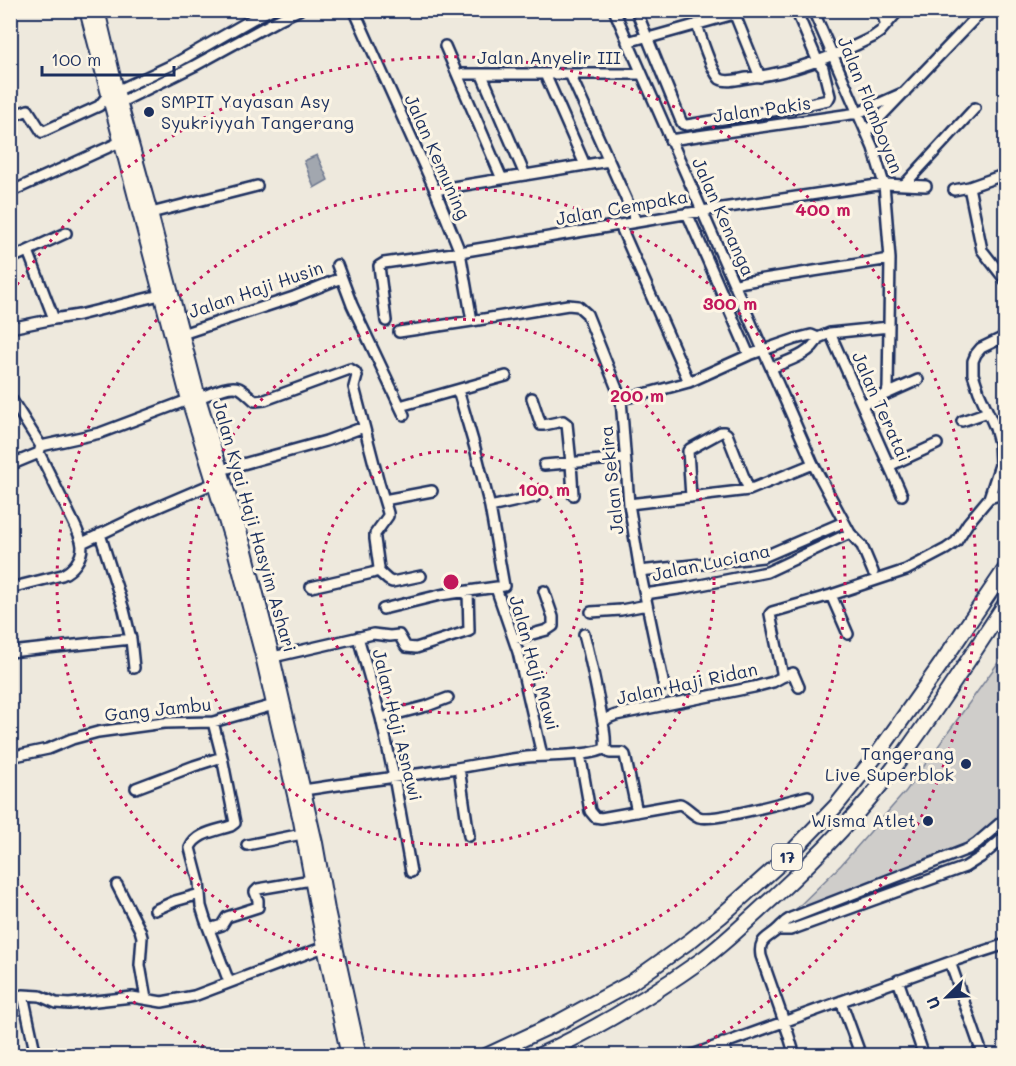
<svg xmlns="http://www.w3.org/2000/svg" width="1016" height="1066" font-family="Mali,sans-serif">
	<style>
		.green { fill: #cfcdca; stroke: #757e94; stroke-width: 1.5 }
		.water { fill: #a2a7af; stroke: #6c778f; stroke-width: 1.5 }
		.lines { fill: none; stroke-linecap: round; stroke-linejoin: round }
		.minor-casing { stroke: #1b2f5e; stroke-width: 14 }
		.major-casing { stroke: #1b2f5e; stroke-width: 16 }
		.highway-casing { stroke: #1b2f5e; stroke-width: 18 }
		.minor { stroke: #fcf5e5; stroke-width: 9 }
		.major { stroke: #fcf5e5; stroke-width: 12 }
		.highway { stroke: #fcf5e5; stroke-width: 14 }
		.ring { fill: none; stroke: #c2185b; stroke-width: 3; stroke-dasharray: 3 6 }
		.poi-dot { fill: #1b2f5e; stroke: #fcf5e5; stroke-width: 2 }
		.labels { text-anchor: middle; stroke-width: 6; stroke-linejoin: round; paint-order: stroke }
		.shield { fill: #fcf5e5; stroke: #5e6a86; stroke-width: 1.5 }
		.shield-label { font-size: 16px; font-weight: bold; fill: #1b2f5e }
		.street-label { font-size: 18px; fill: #1b2f5e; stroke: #fcf5e5 }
		.poi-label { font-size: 18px; fill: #1b2f5e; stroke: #fcf5e5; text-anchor: end }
		.centre { fill: #c2185b; stroke: #fcf5e5; stroke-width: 3 }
		.ring-label { font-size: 18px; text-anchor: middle; font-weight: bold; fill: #c2185b; stroke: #fcf5e5; stroke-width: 6; stroke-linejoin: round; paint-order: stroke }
	</style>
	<rect width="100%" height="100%" fill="#eee9dd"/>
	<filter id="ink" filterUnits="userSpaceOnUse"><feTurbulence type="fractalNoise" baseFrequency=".0167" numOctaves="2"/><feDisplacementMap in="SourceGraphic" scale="12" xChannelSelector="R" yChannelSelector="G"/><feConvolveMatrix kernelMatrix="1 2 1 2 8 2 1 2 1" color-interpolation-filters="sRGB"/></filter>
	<g filter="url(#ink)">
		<path class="green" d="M1005 653V815L982 837 953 855 792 913 841 865 906 791Z"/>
		<path class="water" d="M317 155 328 180 314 188 304 161Z"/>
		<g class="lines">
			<g class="minor-casing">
				<path id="minor" d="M614 10 813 464 850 533 862 546 873 572
					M636 10 681 121 683 124 687 125 791 108 828 100 830 96 823 68 818 62 796 10
					M733 10 760 77
					M813 10 873 148 884 184 890 259 888 388 887 393
					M881 10 886 25
					M355 12 435 190 460 252 472 321
					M697 24C700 35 712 72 720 79 727 83 740 79 747 78 792 73 833 57 873 37L880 32 899 10
					M627 42 645 37H652L734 14
					M445 46 502 179
					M457 74H642
					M545 74 585 165
					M570 74 636 221
					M482 75 525 175
					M115 105 194 66 278 20 299 10
					M10 117 28 110 42 132 99 106 108 95 174 64 251 20 270 10
					M866 132 983 10
					M670 140 858 113 905 92
					M904 185 975 108
					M969 187 982 250 1006 281
					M435 190 609 161
					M954 190 969 187 1006 174
					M10 192 120 142
					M151 213 257 186
					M687 213 749 355
					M620 225 689 382
					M28 251 54 319
					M10 259 66 233
					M337 265 352 305 404 415
					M734 285 744 282 890 259
					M386 321 379 266 384 263 460 252 702 211 884 184 926 186
					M10 328 54 319 79 315 160 295
					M399 332 472 321 568 305 578 306 587 314 621 399 629 504 640 571 664 686
					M830 333 902 495
					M182 334 294 297 341 278
					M771 368C787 361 811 355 818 338
					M10 397 41 446
					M199 398C210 394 228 384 239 388 245 391 250 397 255 401L265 400 350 369 355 372 357 376 354 387 379 483 388 513V516L375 534V539L379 568 378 571 372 573 311 587
					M532 398 541 425H544L563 421 567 424 571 463 573 495
					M621 399 652 392 689 382 749 355 795 339 811 335 818 338 830 333 889 327
					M862 405 918 380
					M400 406 506 376
					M962 421 988 412
					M10 465 39 453 41 446 100 433 188 400
					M544 465 624 458
					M889 466 937 444
					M221 470 326 441 364 427
					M691 497 688 451 690 449 721 432H724L727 434 749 490
					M989 498 1006 493
					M384 500 432 491
					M629 504 749 490 813 464
					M490 507 535 497
					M100 534 124 610 131 639 134 668
					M82 543 151 510 219 481
					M378 571 388 580 392 582 421 576
					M640 571 763 557 844 522
					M10 588 62 575C73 570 82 559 82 546 81 535 73 522 68 511 58 492 49 472 39 453
					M496 588 518 652 542 755
					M645 594 685 588 767 572 850 533
					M831 595 848 634
					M383 609 440 595 504 586 490 507 475 448 458 390
					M591 612 621 610 647 605
					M584 634C590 656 594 678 599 701 601 715 607 734 605 748
					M358 637 381 718 394 777 411 872
					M514 639 547 630 553 626V617L544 591
					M10 652 131 639
					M273 657 373 634 390 636 399 635 406 647 416 648 469 631 468 591
					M782 677 793 673 799 687
					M381 718 427 706 448 698
					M603 723 608 718 616 715 754 687 773 682 782 677V672L771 619 770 614 772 612 831 595 906 570 946 549 956 542 968 523 989 498 1000 465 999 443 995 428 979 392 973 374V361L976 354 981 348 1006 336
					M605 748 610 753H623L625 755 637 812
					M580 754 590 811 595 817 601 818 680 804C687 807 692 814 699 817 713 822 789 801 808 796
					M10 757 48 749 72 739 98 732 164 723 213 722 274 705
					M222 757 235 823 231 826C216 831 196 833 190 848L199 882 201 906 205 919 229 982
					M459 768 469 836
					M136 788 194 766 222 757 213 722
					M304 790C353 782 402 777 450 769 476 765 501 760 527 757 545 755 592 757 605 748
					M247 845 302 834
					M117 885 140 930 142 937 140 965 146 999
					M155 910 175 901 200 894
					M209 929 222 925 227 917 258 907V900L255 892 258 889 311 880
					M778 930H790L796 928 965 867 981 857 1006 836
					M950 962 983 1056
					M898 980 924 1056
					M23 995 36 1056
					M10 998 23 995 40 996 56 1003 69 1004 132 997 162 1002 194 996 324 947
					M841 1001 861 1056
					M723 1043 727 1056
					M689 1056 950 962 1006 944
					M795 1056 788 1033 761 956C758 938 768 939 779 928 783 924 785 921 791 918L968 849 977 843 1006 818"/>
			</g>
			<g class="major-casing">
				<path id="major" d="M86 10 188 400 233 546 261 652 300 821 324 947 348 1056
					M98 10 117 90 151 213 199 398 245 547 273 657 316 843 328 910 360 1056"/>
			</g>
			<g class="highway-casing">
				<path id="highway" d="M486 1056 561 1021 629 984 691 940 721 916 787 857 836 806 879 752 939 667 1006 568
					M538 1056C596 1029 651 996 703 959 729 940 751 917 775 896 817 857 858 815 893 769 933 716 969 659 1006 603"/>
			</g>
			<use href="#minor" class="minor"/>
			<use href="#major" class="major"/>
			<use href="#highway" class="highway"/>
		</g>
	</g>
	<g class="ring">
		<circle cx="451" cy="582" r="131"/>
		<circle cx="451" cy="582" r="263"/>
		<circle cx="451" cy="582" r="394"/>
		<path d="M220 1055A526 526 0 0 1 12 872M12 292A526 526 0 1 1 682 1055"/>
	</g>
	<g class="poi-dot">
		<circle cx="149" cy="112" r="6"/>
		<circle cx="966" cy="764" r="6"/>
		<circle cx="928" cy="821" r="6"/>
	</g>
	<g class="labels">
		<rect class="shield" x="772" y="844" width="30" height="26" rx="4.5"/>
		<g class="shield-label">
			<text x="787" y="863">17</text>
		</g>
		<g class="street-label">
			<text x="549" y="64">Jalan Anyelir III</text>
			<text transform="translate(870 105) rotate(68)" y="6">Jalan Flamboyan</text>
			<text transform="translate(762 110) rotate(-8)" y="6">Jalan Pakis</text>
			<text transform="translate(437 157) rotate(66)" y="6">Jalan Kemuning</text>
			<text transform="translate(622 208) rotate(-10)" y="6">Jalan Cempaka</text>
			<text transform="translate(723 217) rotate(66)" y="6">Jalan Kenanga</text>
			<text transform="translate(256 290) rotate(-19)" y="6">Jalan Haji Husin</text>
			<text transform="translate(881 407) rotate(66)" y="6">Jalan Teratai</text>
			<text transform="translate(612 480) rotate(-96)" y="6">Jalan Sekira</text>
			<text transform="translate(254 526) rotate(74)" y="6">Jalan Kyai Haji Hasyim Ashari</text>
			<text transform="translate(711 563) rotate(-12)" y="6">Jalan Luciana</text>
			<text transform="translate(534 663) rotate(74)" y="6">Jalan Haji Mawi</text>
			<text transform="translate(687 684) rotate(-12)" y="6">Jalan Haji Ridan</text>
			<text transform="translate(158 710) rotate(-6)" y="6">Gang Jambu</text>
			<text transform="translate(397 725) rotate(76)" y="6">Jalan Haji Asnawi</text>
		</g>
		<g class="poi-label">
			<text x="161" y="108" text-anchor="start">SMPIT Yayasan Asy<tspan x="161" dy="21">Syukriyyah Tangerang</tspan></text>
			<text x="954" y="760">Tangerang<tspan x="954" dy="21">Live Superblok</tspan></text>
			<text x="916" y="827">Wisma Atlet</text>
		</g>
	</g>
	<circle cx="451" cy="582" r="9" class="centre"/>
	<g class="ring-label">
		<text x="823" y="216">400 m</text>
		<text x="730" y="310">300 m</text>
		<text x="637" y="402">200 m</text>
		<text x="544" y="496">100 m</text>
	</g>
	<rect width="1016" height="1066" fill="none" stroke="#fcf5e5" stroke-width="36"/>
	<rect x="18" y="18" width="980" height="1030" fill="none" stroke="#1b2f5e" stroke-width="2" filter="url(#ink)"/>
	<g transform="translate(947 997) rotate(246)" stroke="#fcf5e5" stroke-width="4.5" paint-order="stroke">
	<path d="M0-4.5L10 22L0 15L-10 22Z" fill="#1b2f5e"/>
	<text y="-9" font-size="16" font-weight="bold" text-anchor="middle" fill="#1b2f5e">U</text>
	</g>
	<path d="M42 66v9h132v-9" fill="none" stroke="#1b2f5e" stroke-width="3"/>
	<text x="51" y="66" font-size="18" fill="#1b2f5e" stroke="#fcf5e5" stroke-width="4.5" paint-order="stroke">100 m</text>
</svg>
